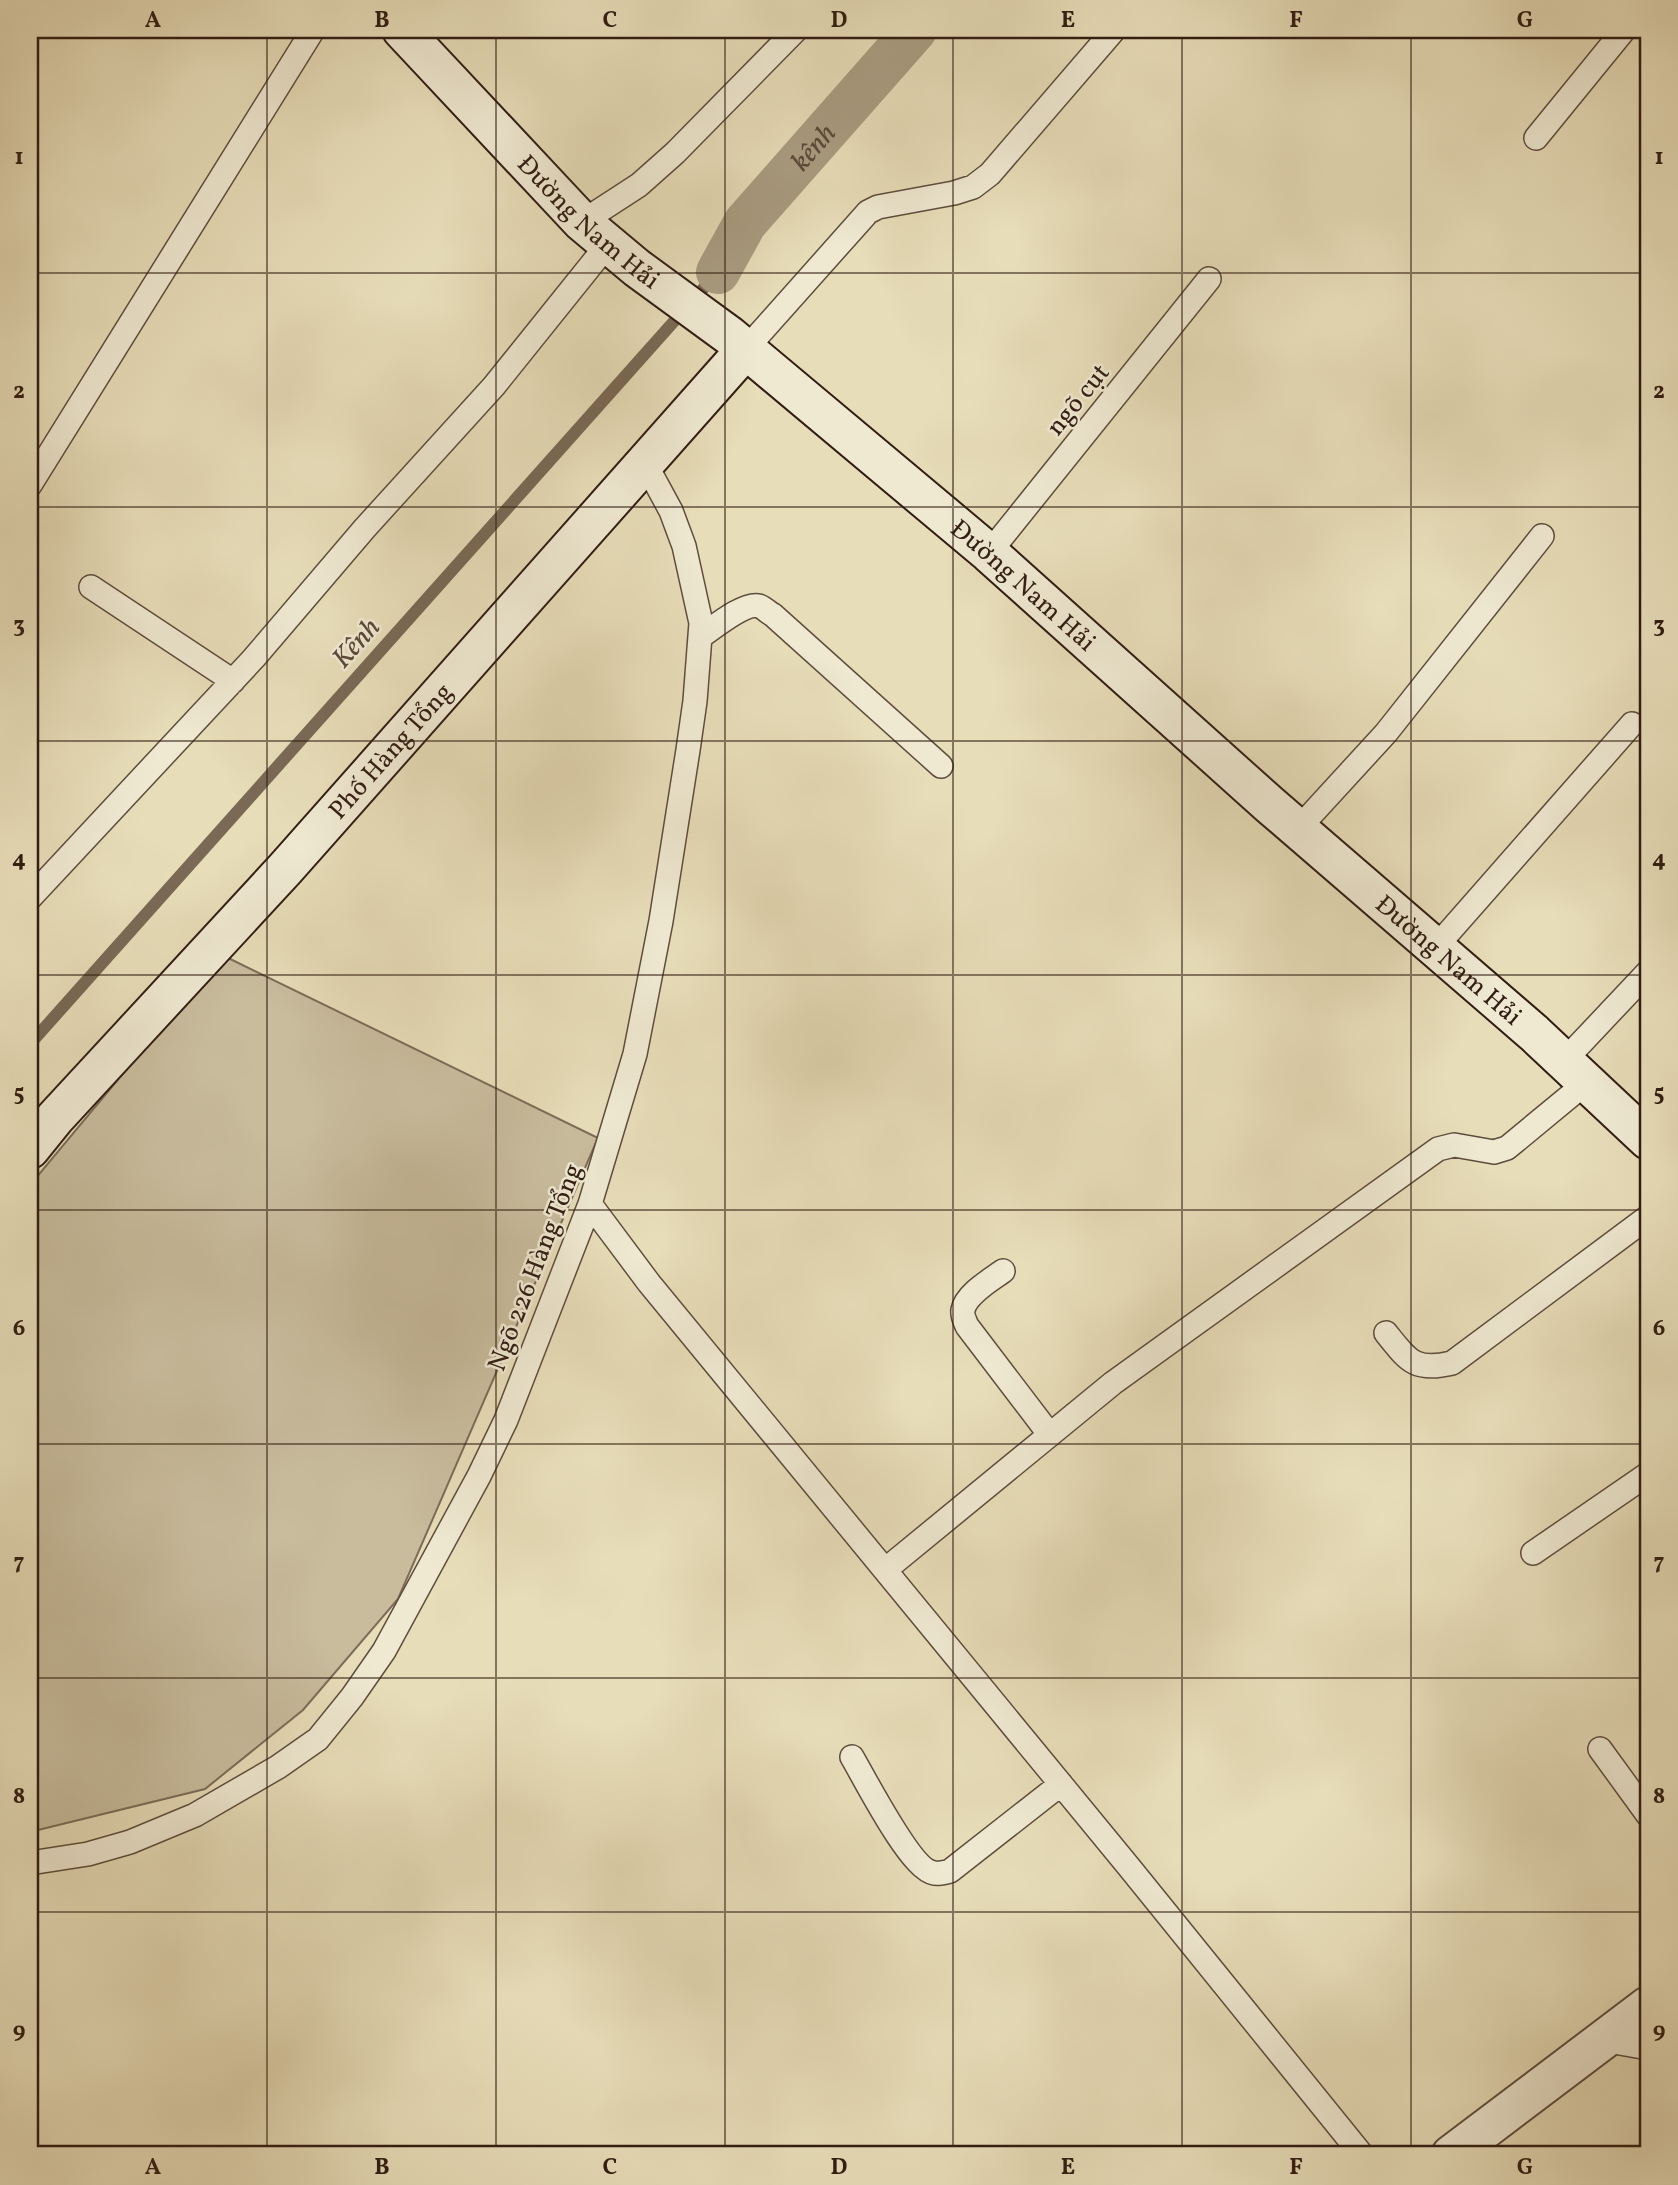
<svg xmlns="http://www.w3.org/2000/svg" width="1678" height="2185" font-family="Vollkorn,serif">
	<style>
		.green { fill: #c8bc9d; stroke: #7c6c58; stroke-width: 2 }
		.lines { fill: none; stroke-linecap: round; stroke-linejoin: round }
		.stream { stroke: #796955; stroke-width: 12 }
		.canal { stroke: #a99c81; stroke-width: 44 }
		.lane-casing { stroke: #5e4d3c; stroke-width: 26 }
		.street-casing { stroke: #5e4d3c; stroke-width: 42 }
		.secondary-casing { stroke: #311d13; stroke-width: 42 }
		.lane { stroke: #efe9d2; stroke-width: 23 }
		.street { stroke: #efe9d2; stroke-width: 38 }
		.secondary { stroke: #efe9d2; stroke-width: 38 }
		.grid { fill: none; stroke: #311d13; stroke-width: 2; stroke-opacity: 0.55 }
		.labels { text-anchor: middle; stroke-width: 5; stroke-linejoin: round; paint-order: stroke }
		.street-label { font-size: 26px; fill: #311d13; stroke: #efe9d2 }
		.water-label { font-size: 28px; font-style: italic; fill: #5b493a; stroke: #efe9d2 }
		.neatline { fill: none; stroke: #311d13; stroke-width: 2.5 }
		.grid-label { font-size: 23px; text-anchor: middle; font-weight: bold; fill: #311d13 }
	</style>
	<rect width="100%" height="100%" fill="#e7ddb9"/>
	<filter id="stains"><feTurbulence type="fractalNoise" baseFrequency=".00286" numOctaves="4"/><feColorMatrix values="0 0 0 0 .2 0 0 0 0 .09 0 0 0 0 .02 0 0 0 .5 -.17"/></filter>
	<radialGradient id="worn" r=".72"><stop offset=".6" stop-color="#630" stop-opacity="0"/><stop offset="1" stop-color="#630" stop-opacity=".3"/></radialGradient>
	<path class="green" d="M222 955 598 1138 398 1599 303 1710 205 1789 30 1832V1185Z"/>
	<g class="lines">
		<path class="stream" d="M30 1044 718 272"/>
		<path class="canal" id="s1" d="M718 272 745 223 915 30"/>
		<g class="lane-casing">
			<path id="lane" d="M1536 138 1624 30
				M582 222 639 185 675 153 796 30
				M746 349 868 212 878 207 954 193 973 187 990 174 1114 30
				M30 485 313 30
				M989 553 1209 279
				M91 587 233 681
				M700 637C712 629 744 602 759 606 763 607 769 613 773 615L941 766
				M1298 829 1386 733 1542 536
				M30 898 254 658 365 528 494 386 608 244
				M1435 948 1632 724
				M1564 1061 1648 972
				M590 1204 649 1283 1129 1867 1362 2155
				M1003 1271C991 1280 966 1294 963 1310 962 1316 965 1321 967 1326L1050 1435
				M1386 1333C1408 1360 1414 1372 1452 1363L1648 1217
				M1533 1553 1648 1474
				M885 1570 1113 1383 1438 1149 1454 1145 1494 1152 1507 1148 1587 1082
				M1600 1749 1648 1815
				M852 1757C865 1779 911 1870 934 1873 939 1874 946 1872 950 1871L1061 1784
				M30 1863 88 1854 130 1842 195 1815 278 1767 318 1739 352 1697 384 1651 479 1476 506 1420 590 1204 635 1054 661 921 688 750 695 701 701 623 684 546 671 511 645 463
				M1603 2040 1648 2048"/>
		</g>
		<g class="street-casing">
			<path id="street" d="M1451 2155 1648 2006"/>
		</g>
		<g class="secondary-casing">
			<g id="secondary">
				<path id="s2" d="M402 30 582 222 637 268 730 336 989 553 1270 805 1534 1033 1648 1140"/>
				<path id="s3" d="M30 1149 55 1118 285 869 746 349"/>
			</g>
		</g>
		<use href="#lane" class="lane"/>
		<use href="#street" class="street"/>
		<use href="#secondary" class="secondary"/>
	</g>
	<path class="grid" d="M267 30V2155M496 30V2155M725 30V2155M953 30V2155M1182 30V2155M1411 30V2155M30 273H1648M30 507H1648M30 741H1648M30 975H1648M30 1210H1648M30 1444H1648M30 1678H1648M30 1912H1648"/>
	<g class="labels">
		<g class="street-label">
			<text dy="9" stroke="none"><textPath href="#s2" startOffset="268">Đường Nam Hải</textPath></text>
			<text transform="translate(1077 399) rotate(-51)" y="9">ngõ cụt</text>
			<text dy="9" stroke="none"><textPath href="#s2" startOffset="835">Đường Nam Hải</textPath></text>
			<text dy="9" stroke="none"><textPath href="#s3" startOffset="537">Phố Hàng Tổng</textPath></text>
			<text dy="9" stroke="none"><textPath href="#s2" startOffset="1402">Đường Nam Hải</textPath></text>
			<text transform="translate(534 1267) rotate(-69)" y="9">Ngõ 226 Hàng Tổng</text>
		</g>
		<g class="water-label">
			<text dy="10" stroke="none"><textPath href="#s1" startOffset="158">kênh</textPath></text>
			<text transform="translate(355 642) rotate(-48)" y="10">Kênh</text>
		</g>
	</g>
	<rect width="1678" height="2185" fill="none" stroke="#e7ddb9" stroke-width="77"/>
	<rect x="38" y="38" width="1602" height="2108" class="neatline"/>
	<g class="grid-label">
		<text x="153" y="27">A</text>
		<text x="382" y="27">B</text>
		<text x="610" y="27">C</text>
		<text x="839" y="27">D</text>
		<text x="1068" y="27">E</text>
		<text x="1296" y="27">F</text>
		<text x="1525" y="27">G</text>
		<text x="19" y="164">1</text>
		<text x="1659" y="164">1</text>
		<text x="19" y="398">2</text>
		<text x="1659" y="398">2</text>
		<text x="19" y="632">3</text>
		<text x="1659" y="632">3</text>
		<text x="19" y="866">4</text>
		<text x="1659" y="866">4</text>
		<text x="19" y="1100">5</text>
		<text x="1659" y="1100">5</text>
		<text x="19" y="1335">6</text>
		<text x="1659" y="1335">6</text>
		<text x="19" y="1569">7</text>
		<text x="1659" y="1569">7</text>
		<text x="19" y="1803">8</text>
		<text x="1659" y="1803">8</text>
		<text x="19" y="2037">9</text>
		<text x="1659" y="2037">9</text>
		<text x="153" y="2174">A</text>
		<text x="382" y="2174">B</text>
		<text x="610" y="2174">C</text>
		<text x="839" y="2174">D</text>
		<text x="1068" y="2174">E</text>
		<text x="1296" y="2174">F</text>
		<text x="1525" y="2174">G</text>
	</g>
	<rect width="100%" height="100%" filter="url(#stains)"/>
	<rect width="100%" height="100%" fill="url(#worn)"/>
</svg>
